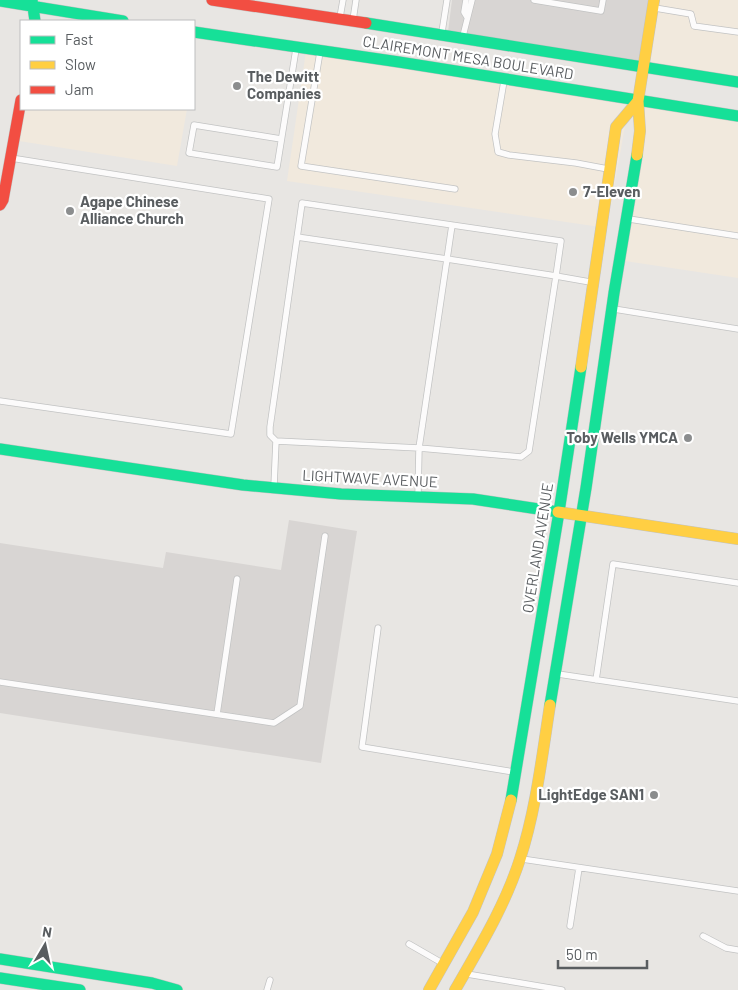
<svg xmlns="http://www.w3.org/2000/svg" width="738" height="990" font-family="Barlow,sans-serif">
	<style>
		.commercial { fill: #f1e9dd }
		.industrial { fill: #d8d5d3 }
		.lines { fill: none; stroke-linecap: round; stroke-linejoin: round }
		.lane-casing { stroke: #c2c3c3; stroke-width: 7 }
		.fast-casing { stroke: #c2c3c2; stroke-width: 12 }
		.slow-casing { stroke: #c2c3c2; stroke-width: 12 }
		.jam-casing { stroke: #c2c3c2; stroke-width: 12 }
		.lane { stroke: #fcfbfb; stroke-width: 5.5 }
		.fast { stroke: #16e098; stroke-width: 11 }
		.slow { stroke: #ffcf43; stroke-width: 11 }
		.jam { stroke: #f24e42; stroke-width: 11 }
		.poi-dot { fill: #8b8d8e; stroke: #fff; stroke-width: 2 }
		.labels { text-anchor: middle; stroke-width: 4.5; stroke-linejoin: round; paint-order: stroke }
		.street-label { font-size: 15px; fill: #595d60; stroke: #fff }
		.poi-label { font-size: 15px; font-weight: bold; fill: #595d60; stroke: #fff; text-anchor: start }
	</style>
	<rect width="100%" height="100%" fill="#e8e6e3"/>
	<path class="commercial" d="M648 0H738V79L640 63Z
		M306 51 629 103 607 228 287 181Z
		M645 105 738 119V278L625 261Z
		M25 109H187L177 166 19 141Z"/>
	<path class="industrial" d="M452 0H649L640 63 448 32Z
		M289 520 357 531 321 763 0 713V543L163 568 166 552 281 570Z"/>
	<g class="lines">
		<g class="lane-casing">
			<path id="lane" d="M466 0 464 12 467 17
				M534 0 601 11 603 0
				M655 8 691 14 694 26 738 32
				M340 17 343 0
				M353 20 356 0
				M442 32 447 0
				M463 36 472 0
				M320 52 301 166 455 189
				M504 81 495 134 498 152 509 155 576 163 608 169
				M281 139 194 125 189 153 277 167 296 49
				M629 219 738 236
				M297 237 447 259 452 225
				M614 309 738 329
				M0 401 231 434 269 199 11 158
				M276 441 270 435V427L302 203 561 241 556 276 447 259 419 448 521 457 529 451 556 276 590 282
				M274 486 276 441 419 448 418 496
				M378 628 362 747 514 772
				M558 674 738 701
				M596 680 613 564 738 583
				M0 682 274 723 300 706 325 536
				M217 714 237 579
				M522 859 738 891
				M570 926 579 868
				M703 936 726 948 738 950
				M409 944 442 963
				M467 974 562 990
				M267 990 270 980"/>
		</g>
		<g class="fast-casing">
			<path id="fast" d="M32 0 35 21
				M0 1 123 21
				M366 23 738 82
				M194 32 399 62 738 116
				M0 449 243 485 341 494 473 499 558 512
				M550 705 586 488 614 293 637 155
				M511 800 559 512 581 367
				M0 959 152 983 177 990
				M0 978 80 990"/>
		</g>
		<g class="slow-casing">
			<path id="slow" d="M637 155 640 131 638 101 654 0
				M581 367 616 127 638 101
				M558 512 738 539
				M429 990 473 912 497 854 511 800
				M455 990C479 948 505 906 520 859 536 810 542 756 550 705"/>
		</g>
		<g class="jam-casing">
			<path id="jam" d="M212 0 366 23
				M0 205 3 200 21 100"/>
		</g>
		<use href="#lane" class="lane"/>
		<use href="#fast" class="fast"/>
		<use href="#slow" class="slow"/>
		<use href="#jam" class="jam"/>
	</g>
	<g class="poi-dot">
		<circle cx="237" cy="86" r="5"/>
		<circle cx="573" cy="192" r="5"/>
		<circle cx="70" cy="211" r="5"/>
		<circle cx="688" cy="438" r="5"/>
		<circle cx="654" cy="795" r="5"/>
	</g>
	<g class="labels">
		<g class="street-label">
			<text transform="translate(468 58) rotate(9)" y="5">CLAIREMONT MESA BOULEVARD</text>
			<text transform="translate(370 479) rotate(3)" y="5">LIGHTWAVE AVENUE</text>
			<text transform="translate(538 548) rotate(-81)" y="5">OVERLAND AVENUE</text>
		</g>
		<g class="poi-label">
			<text x="247" y="82">The Dewitt<tspan x="247" dy="17">Companies</tspan></text>
			<text x="583" y="197">7-Eleven</text>
			<text x="80" y="207">Agape Chinese<tspan x="80" dy="17">Alliance Church</tspan></text>
			<text x="678" y="443" text-anchor="end">Toby Wells YMCA</text>
			<text x="644" y="800" text-anchor="end">LightEdge SAN1</text>
		</g>
	</g>
	<rect x="20" y="20" width="175" height="90" fill="#ffffff" stroke="#bdbebf"/>
	<rect x="30" y="36" width="25" height="8" fill="#16e098" stroke="#bdbebf"/>
	<text x="65" y="45" font-size="15" fill="#595d60">Fast</text>
	<rect x="30" y="61" width="25" height="8" fill="#ffcf43" stroke="#bdbebf"/>
	<text x="65" y="70" font-size="15" fill="#595d60">Slow</text>
	<rect x="30" y="86" width="25" height="8" fill="#f24e42" stroke="#bdbebf"/>
	<text x="65" y="95" font-size="15" fill="#595d60">Jam</text>
	<g transform="translate(45 945) rotate(9)" stroke="#ffffff" stroke-width="4" paint-order="stroke">
	<path d="M0-4L9 19L0 12L-9 19Z" fill="#595d60"/>
	<text y="-8" font-size="14" font-weight="bold" text-anchor="middle" fill="#595d60">N</text>
	</g>
	<path d="M558 960v8h89v-8" fill="none" stroke="#595d60" stroke-width="2.5"/>
	<text x="566" y="960" font-size="15" fill="#595d60" stroke="#ffffff" stroke-width="4" paint-order="stroke">50 m</text>
</svg>
